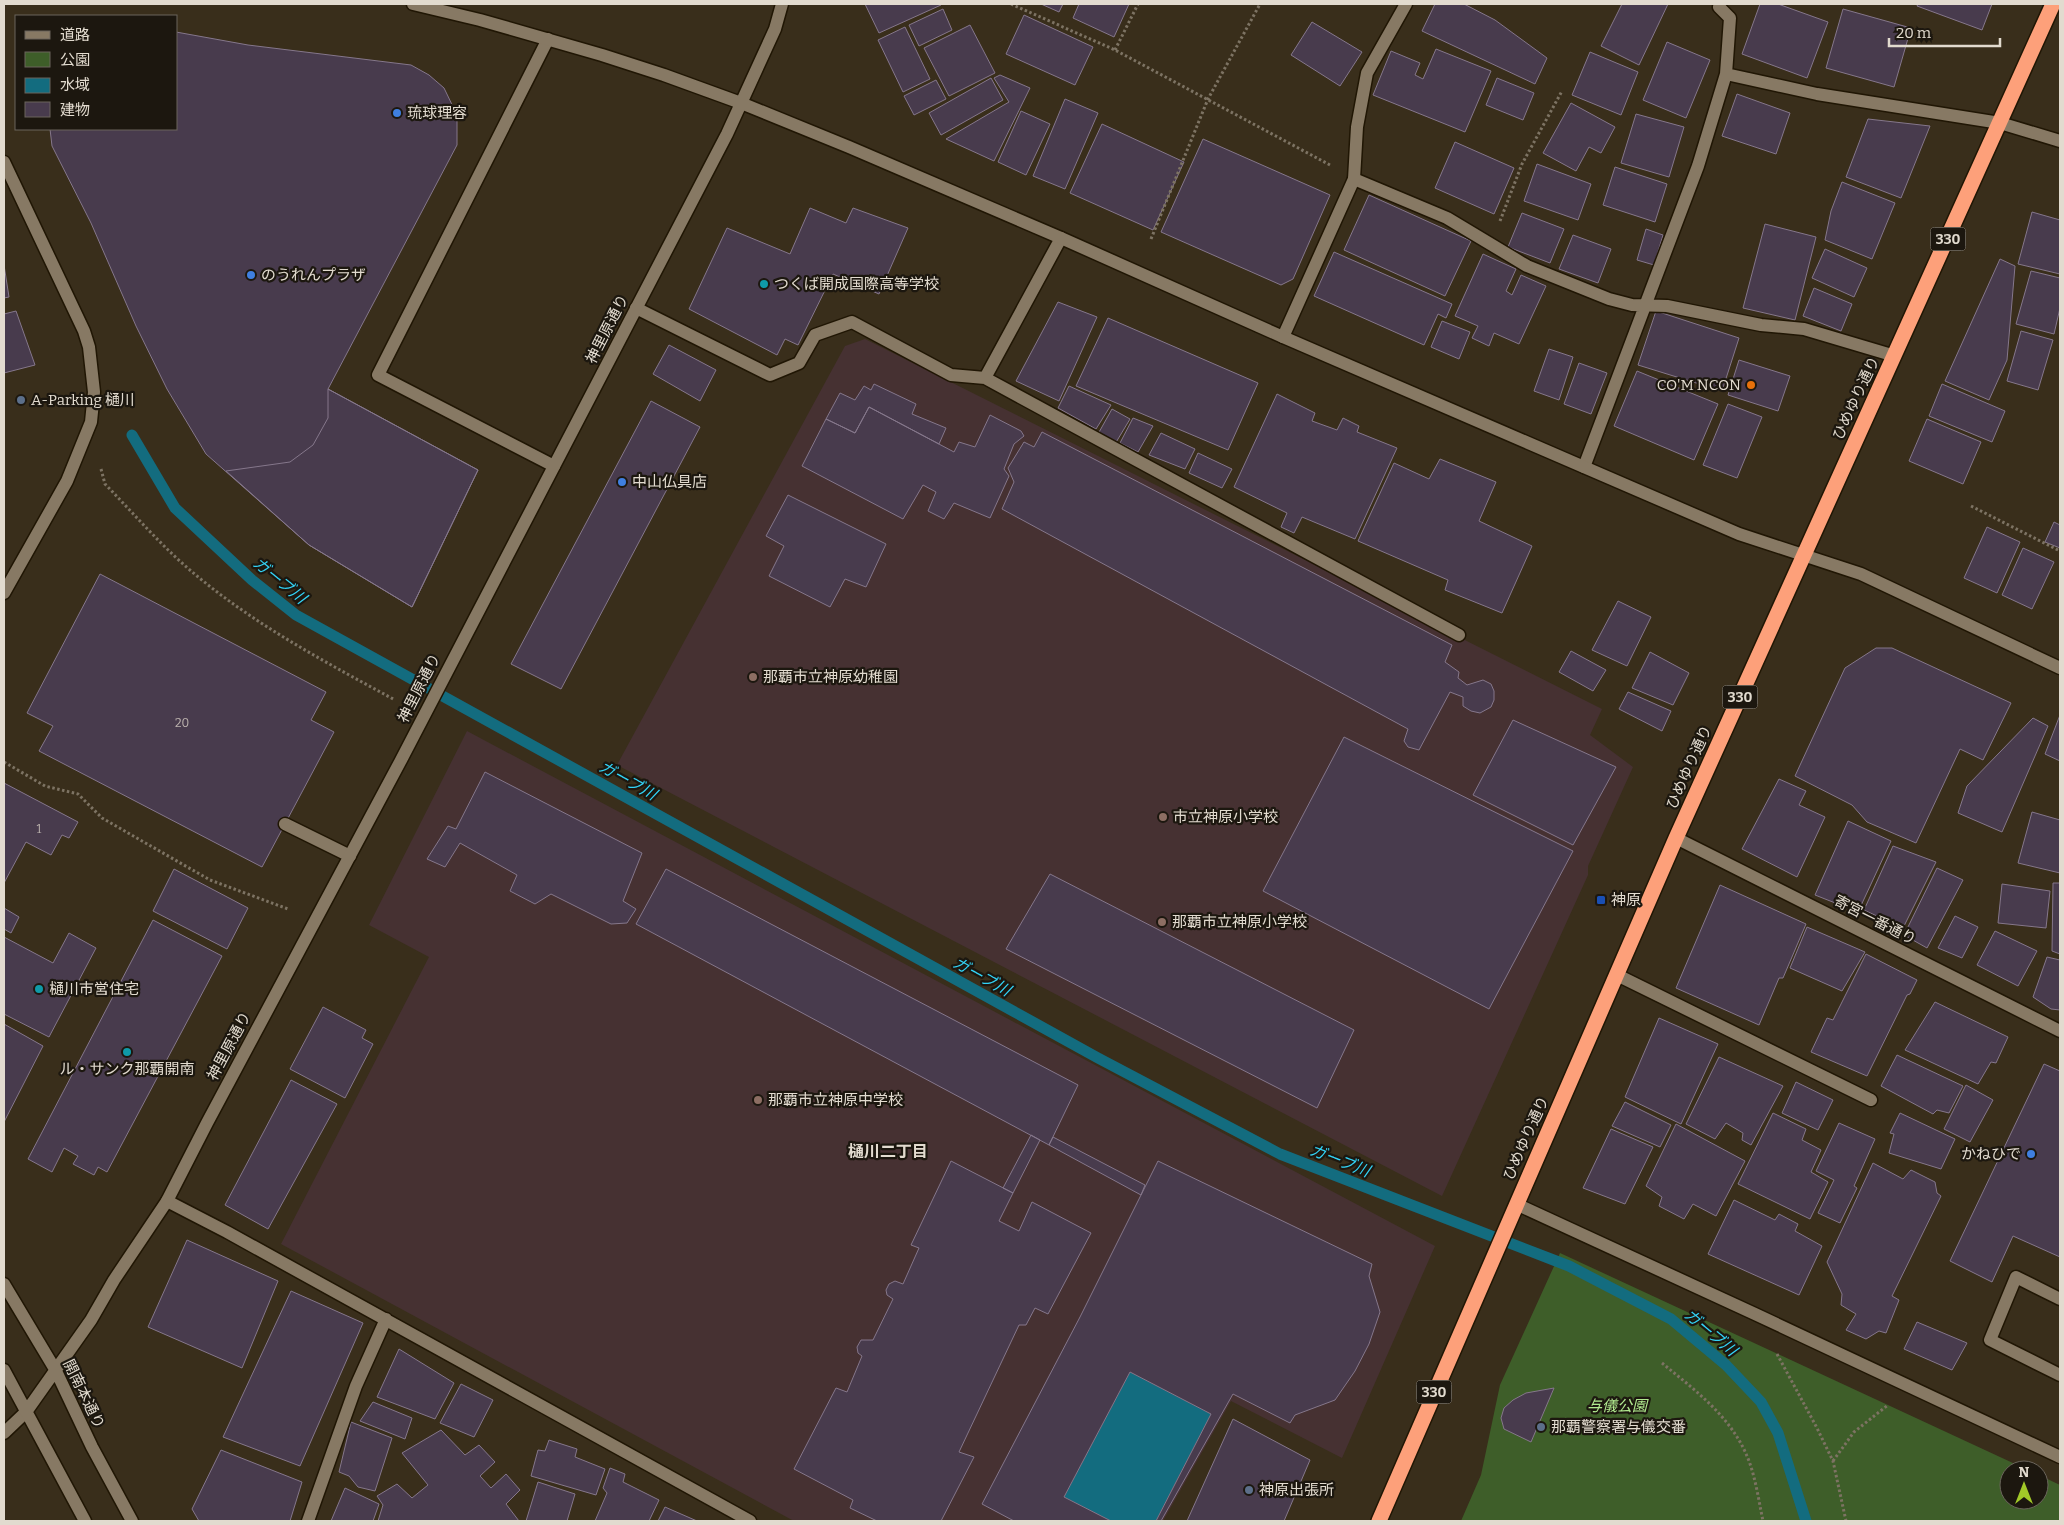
<svg xmlns="http://www.w3.org/2000/svg" width="2064" height="1525" font-family="Bitter,'Noto Sans JP',serif">
	<style>
		.education { fill: #463132 }
		.green { fill: #3e5e29 }
		.water { fill: #136c7f }
		.lines { fill: none; stroke-linecap: round; stroke-linejoin: round }
		.stream { stroke: #136c7f; stroke-width: 11 }
		.building { fill: #483b4d; stroke: #85778b }
		.lane-casing { stroke: #201604; stroke-width: 15 }
		.street-casing { stroke: #201604; stroke-width: 15 }
		.secondary-casing { stroke: #201604; stroke-width: 15 }
		.highway-casing { stroke: #201604; stroke-width: 18 }
		.path { stroke: #7d7363; stroke-width: 3; stroke-dasharray: 2.5 2.5; stroke-linecap: butt }
		.lane { stroke: #877964; stroke-width: 12 }
		.street { stroke: #877964; stroke-width: 12 }
		.secondary { stroke: #877964; stroke-width: 12 }
		.highway { stroke: #fda07a; stroke-width: 15 }
		.shop-dot { fill: #3f7fe0; stroke: #1c170f; stroke-width: 2 }
		.culture-dot { fill: #0f9aa8; stroke: #1c170f; stroke-width: 2 }
		.food-dot { fill: #e8710a; stroke: #1c170f; stroke-width: 2 }
		.service-dot { fill: #5c6f8a; stroke: #1c170f; stroke-width: 2 }
		.education-dot { fill: #8d6e63; stroke: #1c170f; stroke-width: 2 }
		.transit-dot { fill: #1a4fb4; stroke: #1c170f; stroke-width: 2 }
		.labels { text-anchor: middle; stroke-width: 4.5; stroke-linejoin: round; paint-order: stroke }
		.number-label { font-size: 12px; fill: #bcb3ae }
		.shield { fill: #1c170f; stroke: #a7a095; stroke-width: 1 }
		.shield-label { font-size: 14px; font-weight: bold; fill: #e2dbcf }
		.poi-label { font-size: 15px; fill: #e2dbcf; stroke: #1c170f; text-anchor: start }
		.street-label { font-size: 15px; fill: #e2dbcf; stroke: #1c170f }
		.park-label { font-size: 15px; font-style: italic; fill: #b1ea8f; stroke: #1c170f }
		.water-label { font-size: 16px; font-style: italic; fill: #33d3f6; stroke: #1c170f }
		.neighbourhood-label { font-size: 16px; font-weight: bold; fill: #e2dbcf; stroke: #1c170f }
	</style>
	<rect width="100%" height="100%" fill="#392e1b"/>
	<path class="education" d="M865 339 1602 709 1590 735 1633 767 1588 866V875L1442 1196 617 765 845 346Z
		M467 731 1435 1246 1342 1458 1231 1401 1163 1521H794L281 1244 429 957 369 925Z"/>
	<path class="green" d="M1560 1253 2028 1470H2009V1500H2039V1475L2060 1485V1521H1461L1481 1475 1500 1385Z"/>
	<path class="water" d="M1130 1372 1211 1414 1156 1521H1111L1064 1497Z"/>
	<g class="lines">
		<path class="stream" d="M132 435 175 508 252 580 296 615 1098 1058 1280 1154 1569 1266 1671 1319 1726 1365 1761 1402 1778 1433 1806 1521"/>
	</g>
	<path class="building" d="M865 4H941V5L879 33Z
		M1041 4H1063L1059 12Z
		M1079 4H1129L1114 37 1073 18Z
		M1435 4H1464L1495 20 1547 58 1535 84 1422 31Z
		M1622 4H1668L1639 65 1601 46Z
		M1760 4H1778L1828 22 1807 78 1742 54Z
		M1918 4H1992L1982 30 1917 6Z
		M943 9 952 30 919 46 909 25Z
		M1843 9 1911 28 1894 87 1826 68Z
		M1024 15 1093 47 1075 85 1006 54Z
		M1312 22 1362 52 1340 86 1291 55Z
		M970 25 995 73 949 96 924 48Z
		M905 27 930 79 903 92 878 40Z
		M176 32 248 45 411 65 429 75 444 88 457 115V145L328 389 478 470 412 607 309 545 206 454 167 389 136 326 91 223 52 146 50 129H176Z
		M1667 42 1710 60 1686 118 1643 100Z
		M1436 49 1491 71 1465 132 1373 95 1391 51 1420 63 1415 75 1423 79Z
		M1590 52 1638 72 1621 115 1572 95Z
		M1000 75 1030 88 994 161 946 139 1009 102 994 78Z
		M991 78 1003 100 941 135 929 113Z
		M1497 78 1534 93 1523 120 1486 105Z
		M936 80 946 99 914 115 904 96Z
		M1737 94 1790 113 1776 154 1722 136Z
		M1065 99 1098 113 1065 189 1033 176Z
		M1571 103 1615 127 1601 153 1589 147 1576 171 1543 153Z
		M1021 111 1050 124 1026 175 998 162Z
		M1636 114 1684 127 1669 177 1621 163Z
		M1868 119 1930 126 1901 198 1846 177Z
		M1102 124 1184 162 1153 230 1070 193Z
		M1203 139 1330 195 1293 279 1281 285 1161 232Z
		M1455 142 1514 168 1494 214 1435 188Z
		M1537 164 1591 184 1578 220 1524 201Z
		M1615 167 1667 184 1655 222 1603 205Z
		M1842 182 1895 203 1872 259 1825 240 1831 211Z
		M1369 195 1471 241 1445 296 1344 250Z
		M810 208 846 223 853 208 908 228 879 294 833 274 798 345 785 339 777 355 689 309 727 228 790 254Z
		M2032 212 2060 220V274L2018 264Z
		M1522 213 1564 229 1550 263 1508 247Z
		M1765 224 1816 237 1795 320 1743 308Z
		M1646 229 1663 235 1654 265 1637 260Z
		M1573 235 1611 249 1598 283 1559 269Z
		M1825 249 1867 268 1854 297 1812 278Z
		M1334 252 1452 304 1446 318 1438 314 1424 345 1314 296Z
		M1483 254 1516 269 1506 291 1512 295 1521 275 1546 286 1519 344 1494 333 1489 346 1472 338 1478 326 1455 316Z
		M2000 259 2015 266 2007 360 1989 400 1945 381Z
		M4 265 9 297 4 298Z
		M2031 271 2060 278V308L2054 334 2016 324Z
		M1814 288 1852 304 1841 331 1803 316Z
		M1058 302 1097 317 1059 401 1016 381Z
		M16 311 35 365 4 373V314Z
		M1656 311 1739 338 1722 391 1638 365Z
		M1108 318 1258 383 1228 450 1076 386Z
		M1442 321 1470 332 1459 359 1431 347Z
		M2021 331 2053 340 2038 390 2007 381Z
		M669 345 716 370 700 401 653 374Z
		M1549 349 1573 357 1559 400 1534 391Z
		M1739 360 1790 376 1778 411 1728 395Z
		M1579 363 1607 373 1591 414 1564 404Z
		M1637 371 1718 404 1694 460 1614 426Z
		M874 384 916 404 912 414 946 428 939 444 869 407 855 433 826 419 840 393 855 400 864 386 871 390Z
		M1942 384 2005 411 1992 442 1929 416Z
		M1069 386 1111 405 1096 429 1058 408Z
		M328 389 478 470 412 607 309 545 226 471 290 462 313 445 328 418Z
		M1277 394 1315 413 1312 421 1337 430 1343 418 1359 426 1357 432 1397 448 1355 539 1302 517 1294 533 1281 527 1287 513 1234 487Z
		M651 401 700 427 561 689 511 664Z
		M1728 404 1762 417 1737 478 1703 465Z
		M869 407 954 452 959 442 975 447 990 415 1021 431 1024 436 1014 444 1004 469 1009 476 990 518 954 503 944 519 928 511 936 492 923 485 903 519 802 466 826 419 855 433Z
		M1112 409 1130 419 1115 444 1098 434Z
		M1133 418 1153 426 1138 452 1120 443Z
		M1927 419 1981 442 1963 484 1909 461Z
		M1042 432 1452 645 1445 662 1459 672 1458 678 1467 685 1483 680 1491 684 1494 691V700L1491 707 1480 713 1471 711 1463 706V697L1450 692 1419 750 1408 747 1404 741 1408 729 1002 509 1014 482 1008 468 1024 442 1034 447Z
		M1161 433 1195 449 1185 469 1149 455Z
		M1198 453 1232 469 1222 488 1189 473Z
		M1440 459 1496 482 1479 521 1532 546 1502 613 1445 590 1448 580 1358 541 1394 463 1429 479Z
		M788 495 886 544 866 587 845 579 830 607 769 576 784 546 766 536Z
		M2054 522 2060 525V548L2045 542Z
		M1987 527 2020 542 1997 593 1964 578Z
		M2023 548 2054 562 2032 609 2002 595Z
		M100 574 326 692 311 720 334 732 262 867 39 751 53 726 27 713Z
		M1618 601 1651 617 1627 666 1592 650Z
		M1876 648H1892L2011 703 1983 760 1960 749 1916 843 1867 822 1852 805 1795 776 1845 668Z
		M1571 651 1606 670 1593 691 1559 672Z
		M1650 652 1689 673 1673 705 1632 688Z
		M1628 692 1671 711 1662 731 1619 709Z
		M2060 715V761L2045 754Z
		M2033 718 2048 726 2002 832 1958 813 1967 786Z
		M1513 720 1616 767 1573 845 1473 795Z
		M1344 737 1573 851 1489 1009 1263 891Z
		M485 772 642 853 623 901 636 909 627 923 611 924 551 894 535 904 510 891 517 875 460 843 445 867 427 859 448 826 456 829Z
		M1779 779 1806 791 1799 805 1825 817 1797 877 1742 849Z
		M4 783 78 822 69 838 62 835 51 855 26 842 4 883Z
		M2032 812 2060 820V873L2018 863Z
		M1848 821 1891 841 1858 912 1815 895Z
		M1893 846 1936 862 1903 928 1864 910Z
		M1937 868 1963 880 1927 948 1904 935Z
		M174 869 248 908 227 949 153 911Z
		M666 869 1078 1085 1049 1145 636 924Z
		M1050 874 1354 1030 1317 1108 1006 949Z
		M2053 883H2060V954L2052 951Z
		M2002 884 2050 891 2046 928 1998 923Z
		M1720 885 1806 924 1783 978H1779L1759 1025 1676 988Z
		M4 908 19 917 11 933 4 929Z
		M1955 916 1978 927 1962 958 1938 948Z
		M153 920 222 956 107 1172 98 1167 94 1175 73 1164 78 1156 64 1148 52 1172 28 1159Z
		M1807 927 1865 952 1842 991 1790 968Z
		M1995 931 2037 951 2018 986 1977 965Z
		M69 933 96 948 49 1037 4 1014V937L53 963Z
		M1866 954 1917 980 1910 994 1907 995 1867 1076 1811 1052 1827 1018 1833 1020Z
		M2047 957 2060 960V1010L2051 1009 2033 997Z
		M1935 1002 2008 1037 1996 1063 1991 1062 1978 1084 1905 1050Z
		M323 1007 366 1030 362 1038 373 1044 345 1098 290 1069Z
		M1659 1018 1718 1044 1681 1124 1625 1097Z
		M4 1024 43 1046 4 1122Z
		M1897 1055 1963 1086 1949 1113 1937 1110 1933 1114 1881 1086Z
		M1719 1057 1783 1086 1751 1145 1742 1140 1743 1133 1726 1123 1715 1139 1686 1124Z
		M2044 1064 2060 1071V1257L2013 1236 1992 1282 1950 1261Z
		M291 1080 337 1104 268 1229 225 1205Z
		M1796 1082 1833 1100 1818 1130 1782 1113Z
		M1966 1085 1993 1100 1970 1142 1944 1129Z
		M1625 1102 1671 1125 1660 1147 1612 1126Z
		M1773 1113 1806 1129 1802 1140 1821 1150 1811 1172 1828 1182 1810 1219 1738 1184Z
		M1900 1113 1955 1139 1941 1169 1889 1153 1894 1134 1890 1133Z
		M1839 1123 1875 1139 1854 1186 1857 1188 1840 1223 1818 1213 1834 1180 1816 1171Z
		M1676 1124 1745 1161 1716 1216 1693 1204 1684 1219 1659 1206 1662 1197 1646 1186Z
		M1611 1129 1653 1147 1625 1204 1583 1188Z
		M1031 1135 1040 1140 1013 1193 1003 1188Z
		M1053 1137 1145 1185 1141 1195 1049 1145Z
		M951 1161 1013 1193 999 1221 1019 1231 1032 1202 1091 1233 1048 1314 1035 1308 1026 1325H1019L959 1452 974 1457 941 1521H877L850 1508 853 1500 794 1469 836 1388 847 1392 862 1356 858 1353 857 1347 861 1340H873L893 1299 887 1295 886 1290 889 1284 895 1281 903 1284 919 1248 911 1245Z
		M1158 1161 1372 1264 1369 1276 1380 1312 1369 1344 1355 1371 1335 1400 1295 1415 1290 1423 1233 1394 1161 1521H1156L1211 1414 1130 1372 1064 1497 1111 1521H1014L982 1504 1080 1317Z
		M1873 1163 1903 1179 1911 1170 1935 1182 1937 1193 1941 1196 1892 1296 1899 1300 1886 1333 1879 1331 1866 1339 1846 1330 1856 1314 1841 1305 1842 1294 1827 1262Z
		M1734 1200 1775 1220 1779 1214 1798 1224 1795 1231 1822 1246 1799 1295 1708 1254Z
		M187 1240 278 1281 242 1368 148 1327Z
		M291 1291 363 1323 300 1466 223 1437Z
		M1917 1322 1967 1343 1952 1370 1904 1349Z
		M399 1349 454 1383 435 1419 377 1397Z
		M461 1384 493 1400 474 1437 440 1423Z
		M1554 1388 1531 1442 1504 1429 1501 1418 1504 1408 1513 1400 1526 1393Z
		M373 1402 412 1418 405 1439 360 1421Z
		M1233 1419 1310 1460 1284 1521H1187Z
		M351 1422 392 1438 375 1491 358 1487 349 1476 339 1472Z
		M441 1430 465 1455 479 1445 495 1462 480 1476 491 1488 506 1474 520 1490 506 1504 519 1521H378L383 1505 377 1496 397 1484 412 1498 428 1485 402 1453Z
		M549 1440 577 1449 575 1457 605 1469 596 1495 531 1476 538 1450 545 1451Z
		M221 1450 302 1482 290 1521H199L192 1509Z
		M610 1468 625 1474 623 1482 659 1500 649 1521H595L607 1493 603 1488Z
		M538 1482 575 1494 567 1521H526Z
		M345 1488 379 1504 373 1521H331Z
		M665 1507 697 1521H658Z"/>
	<g class="lines">
		<g class="lane-casing">
			<path id="lane" d="M548 39 378 375 554 466
				M1726 74 1817 94 2000 123
				M1354 179 1447 218 1527 266 1609 299 1632 305 1667 306 1761 325 1804 329 1895 356
				M1584 467 1698 166 1726 74 1730 18 1719 7 1720 4
				M285 824 350 856
				M1617 975 1871 1100
				M2060 1299 2016 1277 1990 1340 2060 1375"/>
		</g>
		<g class="street-casing">
			<path id="street" d="M2000 123 2060 141
				M4 162 84 331 89 347 94 392 91 422 67 481 4 593
				M636 308 770 375 799 363 815 335 852 322 951 375 985 378 1459 635
				M1283 337 1354 179 1357 127 1367 73 1406 4
				M985 378 1061 238
				M1676 838 2060 1031
				M167 1201 227 1232 750 1521
				M1516 1204 1755 1314 2060 1457
				M4 1433 26 1412
				M308 1521 356 1386 386 1319"/>
		</g>
		<g class="secondary-casing">
			<path id="secondary" d="M413 4 480 20 602 55 664 75 741 103 849 147 1061 238 1283 337 1739 534 1861 574 2060 668
				M4 1284 56 1371 92 1447 132 1521
				M4 1370 85 1521
				M26 1412 91 1320 114 1280 167 1201 207 1123 400 762 727 134 775 29 782 4"/>
		</g>
		<g class="highway-casing">
			<path id="highway" d="M1379 1521 1676 838 2053 4"/>
		</g>
		<path class="path" d="M1011 4 1115 50 1330 165
			M1115 50 1138 4
			M1500 221 1522 164 1562 91
			M1151 239 1208 99 1260 4
			M101 469 105 484C135 515 164 549 197 576 257 626 327 663 395 700
			M1971 506 2060 551
			M4 762 45 786 78 794 102 818 210 880 288 909
			M1777 1354 1817 1428 1833 1461 1846 1521
			M1662 1363C1696 1391 1733 1418 1749 1461 1756 1480 1759 1502 1763 1521
			M1833 1461 1854 1432 1888 1405"/>
		<use href="#lane" class="lane"/>
		<use href="#street" class="street"/>
		<use href="#secondary" class="secondary"/>
		<use href="#highway" class="highway"/>
	</g>
	<g class="shop-dot">
		<circle cx="397" cy="113" r="5"/>
		<circle cx="251" cy="275" r="5"/>
		<circle cx="622" cy="482" r="5"/>
		<circle cx="2031" cy="1154" r="5"/>
	</g>
	<g class="culture-dot">
		<circle cx="764" cy="284" r="5"/>
		<circle cx="39" cy="989" r="5"/>
		<circle cx="127" cy="1052" r="5"/>
	</g>
	<circle class="food-dot" cx="1751" cy="385" r="5"/>
	<g class="service-dot">
		<circle cx="21" cy="400" r="5"/>
		<circle cx="1541" cy="1427" r="5"/>
		<circle cx="1249" cy="1490" r="5"/>
	</g>
	<g class="education-dot">
		<circle cx="753" cy="677" r="5"/>
		<circle cx="1163" cy="817" r="5"/>
		<circle cx="1162" cy="922" r="5"/>
		<circle cx="758" cy="1100" r="5"/>
	</g>
	<rect class="transit-dot" x="1596" y="895" width="10" height="10" rx="2.5"/>
	<g class="labels">
		<g class="number-label">
			<text x="182" y="727">20</text>
			<text x="39" y="833">1</text>
		</g>
		<g class="shield">
			<rect x="1930.5" y="227.5" width="35" height="23" rx="4"/>
			<rect x="1722.5" y="685.5" width="35" height="23" rx="4"/>
			<rect x="1416.5" y="1380.5" width="35" height="23" rx="4"/>
		</g>
		<g class="shield-label">
			<text x="1948" y="244">330</text>
			<text x="1740" y="702">330</text>
			<text x="1434" y="1397">330</text>
		</g>
		<g class="poi-label">
			<text x="407" y="118">琉球理容</text>
			<text x="261" y="280">のうれんプラザ</text>
			<text x="774" y="289">つくば開成国際高等学校</text>
			<text x="1741" y="390" text-anchor="end">CO'M NCON</text>
			<text x="31" y="405">A-Parking 樋川</text>
			<text x="632" y="487">中山仏具店</text>
			<text x="763" y="682">那覇市立神原幼稚園</text>
			<text x="1173" y="822">市立神原小学校</text>
			<text x="1611" y="905">神原</text>
			<text x="1172" y="927">那覇市立神原小学校</text>
			<text x="49" y="994">樋川市営住宅</text>
			<text x="127" y="1074" text-anchor="middle">ル・サンク那覇開南</text>
			<text x="768" y="1105">那覇市立神原中学校</text>
			<text x="2021" y="1159" text-anchor="end">かねひで</text>
			<text x="1551" y="1432">那覇警察署与儀交番</text>
			<text x="1259" y="1495">神原出張所</text>
		</g>
		<g class="street-label">
			<text transform="translate(607 329) rotate(-63)" y="5">神里原通り</text>
			<text transform="translate(1856 398) rotate(-65)" y="5">ひめゆり通り</text>
			<text transform="translate(419 688) rotate(-63)" y="5">神里原通り</text>
			<text transform="translate(1689 767) rotate(-66)" y="5">ひめゆり通り</text>
			<text transform="translate(1875 920) rotate(27)" y="5">寄宮一番通り</text>
			<text transform="translate(229 1046) rotate(-62)" y="5">神里原通り</text>
			<text transform="translate(1526 1138) rotate(-66)" y="5">ひめゆり通り</text>
			<text transform="translate(84 1394) rotate(64)" y="5">開南本通り</text>
		</g>
		<g class="park-label">
			<text x="1617" y="1411">与儀公園</text>
		</g>
		<g class="water-label">
			<text transform="translate(280 580) rotate(39)" y="6">ガーブ川</text>
			<text transform="translate(628 780) rotate(29)" y="6">ガーブ川</text>
			<text transform="translate(982 976) rotate(29)" y="6">ガーブ川</text>
			<text transform="translate(1340 1160) rotate(21)" y="6">ガーブ川</text>
			<text transform="translate(1711 1332) rotate(40)" y="6">ガーブ川</text>
		</g>
		<g class="neighbourhood-label">
			<text x="888" y="1157">樋川二丁目</text>
		</g>
	</g>
	<rect width="2064" height="1525" fill="none" stroke="#e2dbcf" stroke-width="10"/>
	<rect x="15" y="15" width="162" height="115" fill="#1c170f" stroke="#6b655c"/>
	<rect x="25" y="31" width="25" height="8" fill="#877964" stroke="#6b655c"/>
	<text x="60" y="40" font-size="15" fill="#e2dbcf">道路</text>
	<rect x="25" y="52" width="25" height="15" fill="#3e5e29" stroke="#6b655c"/>
	<text x="60" y="65" font-size="15" fill="#e2dbcf">公園</text>
	<rect x="25" y="78" width="25" height="15" fill="#136c7f" stroke="#6b655c"/>
	<text x="60" y="90" font-size="15" fill="#e2dbcf">水域</text>
	<rect x="25" y="102" width="25" height="15" fill="#483b4d" stroke="#6b655c"/>
	<text x="60" y="115" font-size="15" fill="#e2dbcf">建物</text>
	<g transform="translate(2024 1485)"><circle r="24" fill="#1c170f" stroke="#6b655c"/>
	<path d="M0-4L9 19L0 12L-9 19Z" fill="#a2c928"/>
	<text y="-8" font-size="14" font-weight="bold" text-anchor="middle" fill="#e2dbcf">N</text>
	</g>
	<path d="M1889 38v8h111v-8" fill="none" stroke="#e2dbcf" stroke-width="2.5"/>
	<text x="1896" y="38" font-size="15" fill="#e2dbcf" stroke="#1c170f" stroke-width="4" paint-order="stroke">20 m</text>
</svg>
